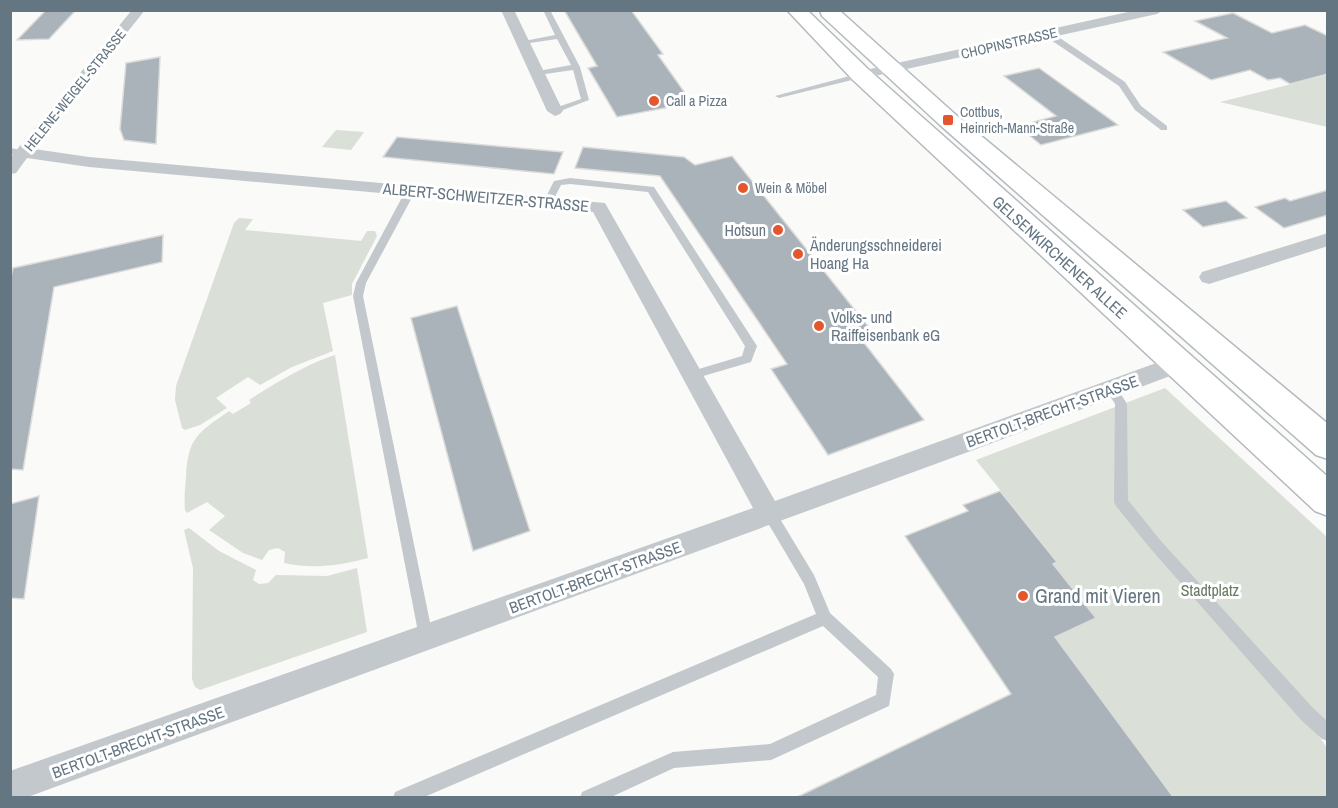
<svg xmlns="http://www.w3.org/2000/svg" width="1338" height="808" font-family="'Archivo Narrow',sans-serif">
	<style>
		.green { fill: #dadfd7 }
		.building { fill: #aab3b9; stroke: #dcdcda; stroke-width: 1.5 }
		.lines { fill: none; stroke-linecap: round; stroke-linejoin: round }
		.secondary-casing { stroke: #b3babf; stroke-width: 3 }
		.lane { fill: #c3c8cc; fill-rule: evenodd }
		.street { fill: #c3c8cc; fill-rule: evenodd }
		.secondary { fill: #fff; fill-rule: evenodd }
		.poi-dot { fill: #e4572e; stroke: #fff; stroke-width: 2 }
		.labels { text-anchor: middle; stroke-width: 6; stroke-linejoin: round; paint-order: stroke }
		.far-street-label { font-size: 14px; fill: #657683; stroke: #fff }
		.far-poi-label { font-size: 14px; fill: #657683; stroke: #fff; text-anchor: start }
		.street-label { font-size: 16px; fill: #657683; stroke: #fff }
		.poi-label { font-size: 16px; fill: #657683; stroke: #fff; text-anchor: start }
		.park-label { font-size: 16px; fill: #687a64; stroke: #fff }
		.near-poi-label { font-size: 20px; fill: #657683; stroke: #fff; text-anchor: start }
	</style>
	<rect width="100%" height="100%" fill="#fafaf8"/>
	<path class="green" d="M1327 75V127L1220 102Z
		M336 130 364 132 351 150 322 147Z
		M239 218 253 219 245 230 361 241 367 231H375L377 236 352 284V295L323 303 333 351 292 367 260 385 248 377 216 398 227 408 200 425 185 430 182 428 175 400 176 386 234 223Z
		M335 355 368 558C338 566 314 569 284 563L285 552 278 548 269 550 262 560 243 553 209 530 225 516 207 502 187 513 185 510C184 499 185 488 186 477 188 437 198 433 229 411L233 414 251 403 249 400C276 383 304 365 335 355Z
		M1165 388 1327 537V723L1319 736 1327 748V797H1174L1074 663 1029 649 1096 618 1053 564 1057 561 976 460Z
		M189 528 219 551 256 570 253 580 259 584 268 583 276 575 327 576 357 568 367 632 200 690 195 687 192 679 193 568 184 530Z"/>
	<path class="building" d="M46 10H76L49 39 17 40Z
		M564 10H631L663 54 658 55 690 100 679 102 681 105 617 117 588 68 597 66Z
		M1233 13 1272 33 1305 25 1328 36V74L1290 84 1280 78 1268 80 1250 70 1211 80 1163 52 1227 38 1195 21Z
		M160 57 156 144 124 140 120 129 126 63Z
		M1039 68 1118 125 1041 145 1018 126 1056 116 1004 76Z
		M397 137 563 152 554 174 383 157Z
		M583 147 684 157 695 165 732 156 875 335 861 339 924 420 828 455 771 369 787 364 660 176 575 168Z
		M1328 190V215L1284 228 1255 207 1285 198 1290 201Z
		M1226 201 1247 218 1203 227 1183 210Z
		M163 235 162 262 54 287 23 470 10 469V281L13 268Z
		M457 306 530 531 473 551 411 318Z
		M1000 491 1057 562 1053 564 1096 618 1055 637 1174 798H795L1011 694 905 536 968 511 963 505Z
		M39 496 24 599 10 598V504Z"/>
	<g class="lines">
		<g class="secondary-casing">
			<path id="secondary" d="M787 10H807L869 70 1328 477V516L1315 511 853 80Z
				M820 10H839L956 115 1328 424V459L1316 455 940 125 822 16Z"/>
		</g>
		<path class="lane" d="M543 10H550L580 67 589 100 555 113H552V109L581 99 573 70 538 75 534 73 538 71 571 65 557 39 523 44 519 42 555 35Z
			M1045 32H1051L1125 82 1141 106 1167 126V130H1161L1135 110 1119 86 1045 36Z
			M861 73 865 75 864 77 779 98 775 96Z
			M10 148 27 151 28 153 24 156 10 154Z
			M570 178 654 187 757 346 751 362 693 379 689 378 687 375 689 372 742 356 745 346 648 192 570 184 561 185 552 203H546L544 201 554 181Z
			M411 187 416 190 366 283 363 296 433 637 431 642 426 644 421 642 419 637 353 296 356 283 406 190Z
			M1112 384 1116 386 1127 404 1128 500 1160 540 1313 708 1328 722V741L1322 739 1301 720 1150 548 1116 506 1114 502 1115 404 1106 389Z
			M769 507 774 509 814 575 830 613 891 669 894 674 889 706 771 760 674 768 609 798H580L582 792 673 752 770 744 876 695 878 677 823 626 422 798H393L395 792 816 614 804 584 762 513 764 509Z"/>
		<path class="street" d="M132 10H145L34 149 89 157 605 203 775 501 1170 358 1178 356 1186 358 1189 364 1186 370 979 448 25 798H10V771L753 508 593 212 89 167 27 158 16 173 10 174V158Z
			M501 10H514L563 111 560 114 555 116 547 111Z
			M1137 10H1163L1157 14 861 79 854 75 861 71Z
			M1328 233V246L1209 284 1202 282 1199 277 1202 272Z"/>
		<use href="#secondary" class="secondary"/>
	</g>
	<g class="poi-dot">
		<circle cx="654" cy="101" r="6"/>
		<rect x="942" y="114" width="12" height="12" rx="3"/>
		<circle cx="743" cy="188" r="6"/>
		<circle cx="778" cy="230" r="6"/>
		<circle cx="798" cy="254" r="6"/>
		<circle cx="819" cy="326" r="6"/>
		<circle cx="1023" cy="596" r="6"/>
	</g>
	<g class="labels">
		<g class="far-street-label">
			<text transform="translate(1009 43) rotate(-13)" y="5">CHOPINSTRASSE</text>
			<text transform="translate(75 90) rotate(-51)" y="5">HELENE-WEIGEL-STRASSE</text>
		</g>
		<g class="far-poi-label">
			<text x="666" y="106">Call a Pizza</text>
			<text x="960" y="117">Cottbus,<tspan x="960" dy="16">Heinrich-Mann-Straße</tspan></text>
			<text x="755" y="193">Wein &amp; Möbel</text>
		</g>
		<g class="street-label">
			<text transform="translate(486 197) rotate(5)" y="6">ALBERT-SCHWEITZER-STRASSE</text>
			<text transform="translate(1060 257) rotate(42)" y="6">GELSENKIRCHENER ALLEE</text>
			<text transform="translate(1052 411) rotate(-20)" y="6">BERTOLT-BRECHT-STRASSE</text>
			<text transform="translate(595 577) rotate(-20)" y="6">BERTOLT-BRECHT-STRASSE</text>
			<text transform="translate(138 742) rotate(-20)" y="6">BERTOLT-BRECHT-STRASSE</text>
		</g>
		<g class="poi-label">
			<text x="766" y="236" text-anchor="end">Hotsun</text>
			<text x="810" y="251">Änderungsschneiderei<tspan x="810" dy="18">Hoang Ha</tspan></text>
			<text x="831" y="323">Volks- und<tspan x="831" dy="18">Raiffeisenbank eG</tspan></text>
		</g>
		<g class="park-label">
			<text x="1210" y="596">Stadtplatz</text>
		</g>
		<g class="near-poi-label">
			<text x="1035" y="603">Grand mit Vieren</text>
		</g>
	</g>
	<rect width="1338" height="808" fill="none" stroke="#657683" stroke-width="24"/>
</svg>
